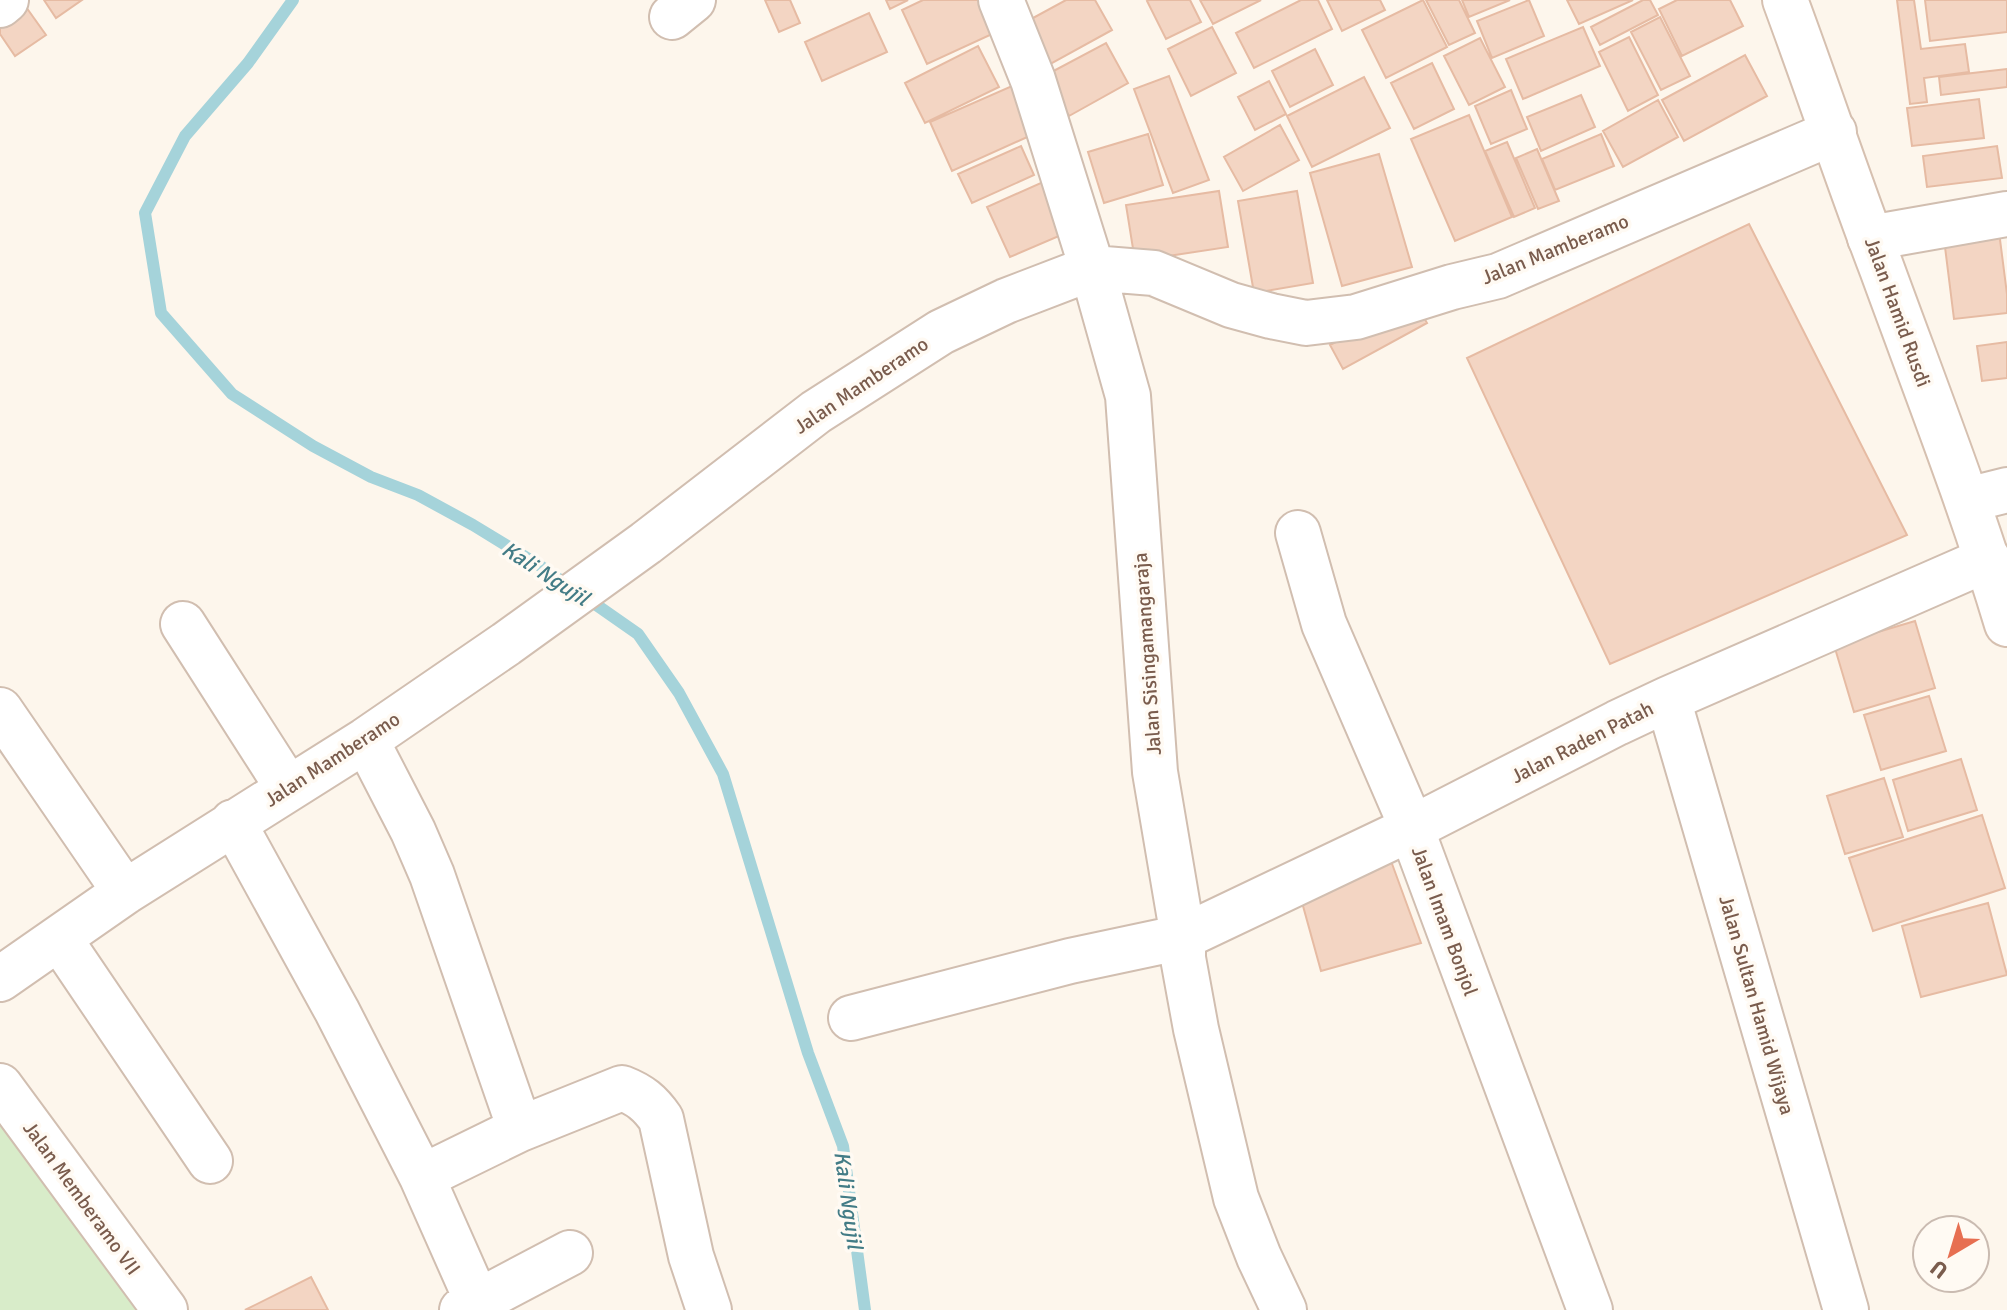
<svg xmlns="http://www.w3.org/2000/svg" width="2007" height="1310" font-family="Signika,sans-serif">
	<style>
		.green { fill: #d8ecc9 }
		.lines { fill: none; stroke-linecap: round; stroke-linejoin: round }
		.stream { stroke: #a5d3da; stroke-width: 12 }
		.building { fill: #f3d5c3; stroke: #e6bba3; stroke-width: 2 }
		.street-casing { stroke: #d1beb0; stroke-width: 48 }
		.secondary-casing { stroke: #d6c0b0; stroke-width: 48 }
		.street { stroke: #fff; stroke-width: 44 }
		.secondary { stroke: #fff; stroke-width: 44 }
		.labels { text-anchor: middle; stroke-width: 7; stroke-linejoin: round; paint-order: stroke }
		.street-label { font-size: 20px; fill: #7a5c4d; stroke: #fffaf3 }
		.water-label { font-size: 22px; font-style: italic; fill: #437c86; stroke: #fffaf3 }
	</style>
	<rect width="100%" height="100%" fill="#fdf6ec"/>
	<path class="green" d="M0 1110 150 1310H0Z"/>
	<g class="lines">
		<path class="stream" d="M293 0 248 63 185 136 145 213 161 313 232 394 313 446 371 477 418 495 473 525 545 569 570 587
			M585 597 638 634 679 693 723 774 808 1053 843 1146 865 1310"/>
	</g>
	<path class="building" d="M21 0 46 35 15 56 0 34V11Z
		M44 0H82L56 18Z
		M765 0H790L800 23 779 32Z
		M886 0H908L890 9Z
		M923 0H989L1003 29 927 64 902 10Z
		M1066 0H1095L1112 30 1045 67 1022 24Z
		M1149 0H1190L1201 22 1166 39 1147 1Z
		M1200 0H1261L1213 24Z
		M1301 0H1318L1332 29 1254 68 1236 33Z
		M1327 0H1380L1385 10 1342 31Z
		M1423 0 1447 47 1386 78 1362 30Z
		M1426 0H1459L1475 33 1449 45Z
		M1462 0H1510L1469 17Z
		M1529 0 1544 36 1492 58 1477 21Z
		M1567 0H1633L1579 24Z
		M1643 0H1650L1658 15 1600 45 1591 27Z
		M1677 0H1730L1743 26 1682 56 1659 9Z
		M1897 0H1914L1921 49 1965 44 1969 72 1924 78 1927 102 1910 104Z
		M1925 0H2007V32L1930 41Z
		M869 13 887 52 822 81 805 42Z
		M1660 17 1690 76 1661 90 1631 32Z
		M1212 27 1236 73 1191 96 1168 49Z
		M1583 27 1600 66 1523 99 1506 59Z
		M1629 37 1658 95 1628 111 1599 52Z
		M1480 38 1505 87 1469 105 1444 56Z
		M1106 43 1128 83 1069 116 1046 75Z
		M978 46 999 87 925 123 905 83Z
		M1315 49 1333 85 1290 107 1272 71Z
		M1745 55 1767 96 1684 141 1662 100Z
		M1432 63 1454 109 1414 129 1391 83Z
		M2007 69V87L1941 95 1939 77Z
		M1169 76 1209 180 1173 193 1134 89Z
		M1364 77 1390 128 1312 167 1287 116Z
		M1269 81 1286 114 1255 130 1238 97Z
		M1012 86 1034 134 952 171 930 122Z
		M1511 90 1527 129 1491 144 1475 106Z
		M1581 95 1595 127 1541 151 1527 117Z
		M1979 99 1984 138 1912 146 1907 108Z
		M1658 100 1678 137 1623 167 1603 131Z
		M1469 115 1512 217 1455 241 1411 139Z
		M1280 125 1299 160 1243 191 1224 157Z
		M1148 134 1163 185 1104 203 1088 152Z
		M1601 134 1614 166 1555 190 1542 159Z
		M1507 142 1535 208 1514 217 1485 151Z
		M1021 146 1034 175 972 203 958 174Z
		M1997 146 2002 178 1927 187 1923 156Z
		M1537 149 1559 201 1538 209 1516 158Z
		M1379 154 1412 267 1342 286 1310 173Z
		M1043 182 1066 233 1010 257 987 207Z
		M1219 191 1228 247 1135 261 1126 205Z
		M1297 191 1313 283 1254 293 1238 201Z
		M1749 224 1907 535 1610 664 1467 358Z
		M1998 224 2007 294V313L1954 319 1943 231Z
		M1414 300 1427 323 1343 369 1330 345Z
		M2007 342V378L1982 381 1977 346Z
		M1915 621 1935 688 1854 712 1834 645Z
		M1929 696 1946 751 1881 770 1864 715Z
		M1961 759 1977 810 1908 831 1893 780Z
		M1884 778 1903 837 1845 854 1827 796Z
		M1982 815 2005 888 1873 931 1849 858Z
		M1391 861 1421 943 1321 971 1300 895Z
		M1988 903 2007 975 1921 997 1902 926Z
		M311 1277 328 1310H245Z"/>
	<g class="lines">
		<g class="street-casing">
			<path id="street" d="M1001 0 1033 80 1092 268 1128 396 1155 772 1183 937V958L1196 1029 1236 1198 1259 1257 1284 1310
				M0 5 6 0
				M672 17 693 0
				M1870 238 2007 214
				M1967 500 2007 490
				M1298 533 1324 624 1404 809 1590 1310
				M183 624 288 788
				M1668 699 1846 1310
				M0 710 125 892
				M366 740 413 831 432 875 520 1129
				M233 822 337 1011 422 1177 481 1310
				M59 938 210 1161
				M0 979 125 892 366 740 506 644 646 543 816 412 941 332 1006 301 1092 268 1154 273 1231 305 1271 316 1306 323 1356 317 1452 287 1498 276 1834 132
				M851 1018 1070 961 1183 937 1410 829 1617 723 1668 699 1988 559
				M0 1086 165 1310
				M422 1177 520 1129 622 1088C640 1095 650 1103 661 1119L691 1256 709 1310
				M462 1310 570 1253"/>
		</g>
		<g class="secondary-casing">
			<path id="secondary" d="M1785 0C1818 89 1848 180 1882 269 1925 387 1971 504 2007 624"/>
		</g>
		<use href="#street" class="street"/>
		<use href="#secondary" class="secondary"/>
	</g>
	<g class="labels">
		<g class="street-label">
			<text transform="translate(1555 249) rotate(-22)" y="7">Jalan Mamberamo</text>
			<text transform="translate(1898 312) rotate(70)" y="7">Jalan Hamid Rusdi</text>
			<text transform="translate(861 385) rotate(-34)" y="7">Jalan Mamberamo</text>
			<text transform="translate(1147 654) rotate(-94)" y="7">Jalan Sisingamangaraja</text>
			<text transform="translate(1582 742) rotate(-27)" y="7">Jalan Raden Patah</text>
			<text transform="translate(332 759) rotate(-33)" y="7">Jalan Mamberamo</text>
			<text transform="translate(1445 921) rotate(70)" y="7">Jalan Imam Bonjol</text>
			<text transform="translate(1757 1005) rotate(74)" y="7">Jalan Sultan Hamid Wijaya</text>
			<text transform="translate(82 1198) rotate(54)" y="7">Jalan Memberamo VII</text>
		</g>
		<g class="water-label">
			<text transform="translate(546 573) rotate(33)" y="8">Kali Ngujil</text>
			<text transform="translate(849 1200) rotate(82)" y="8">Kali Ngujil</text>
		</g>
	</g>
	<g transform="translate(1951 1254) rotate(218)"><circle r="38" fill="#fffaf3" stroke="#cabbb1" stroke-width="2"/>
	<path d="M0-6L14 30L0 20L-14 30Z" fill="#e76f51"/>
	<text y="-12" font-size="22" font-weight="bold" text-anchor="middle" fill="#7a5c4d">U</text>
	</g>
</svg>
